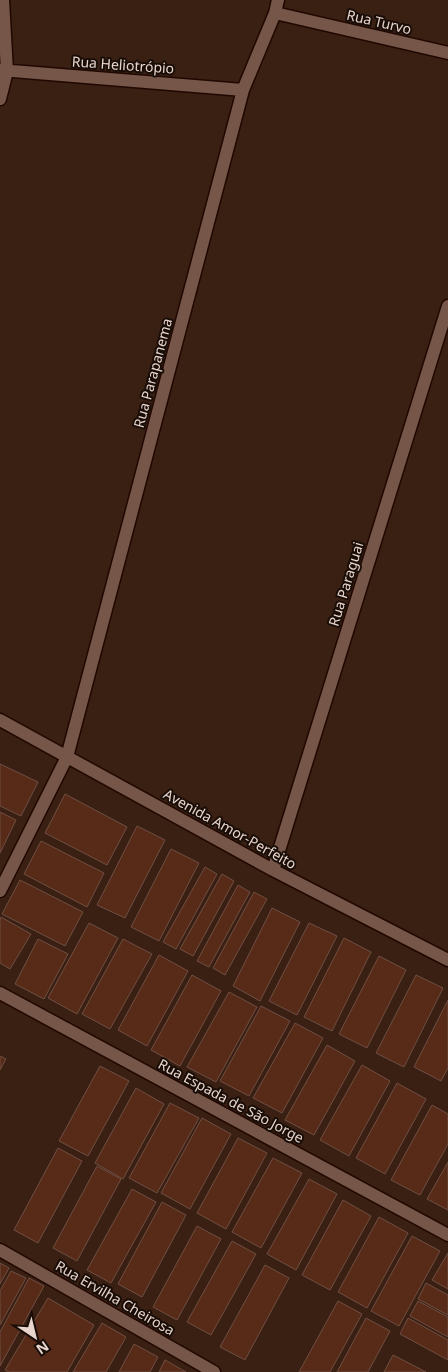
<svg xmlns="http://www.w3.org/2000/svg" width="448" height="1372" font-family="'Noto Sans',sans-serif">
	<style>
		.building { fill: #572b18; stroke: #6f4f43 }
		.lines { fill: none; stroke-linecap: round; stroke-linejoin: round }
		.minor-casing { stroke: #200801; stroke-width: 15 }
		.minor { stroke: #755648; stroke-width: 12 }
		.labels { text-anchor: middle; stroke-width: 4; stroke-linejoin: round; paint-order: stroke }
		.street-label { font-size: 14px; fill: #e8d5cd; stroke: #190d07 }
	</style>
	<rect width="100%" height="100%" fill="#3a1f13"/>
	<path class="building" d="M0 764 38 782 21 816 0 806Z
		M65 794 127 827 107 865 45 833Z
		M0 812 16 820 0 853Z
		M137 826 165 840 125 918 97 905Z
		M41 841 104 873 87 907 24 874Z
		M171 849 199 863 159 941 131 927Z
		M205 867 217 874 176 949 163 942Z
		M222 874 234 881 193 956 180 949Z
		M20 880 83 912 65 946 2 914Z
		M238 885 250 892 209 967 197 961Z
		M254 892 267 899 225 975 213 968Z
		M272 908 300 922 260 1001 233 986Z
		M1 917 31 934 10 969 0 963V920Z
		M89 923 118 938 77 1014 48 998Z
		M309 923 337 936 297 1015 269 1001Z
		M344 938 371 952 332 1031 304 1017Z
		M38 939 68 954 44 999 15 984Z
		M123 939 152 954 110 1029 82 1014Z
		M159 955 188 971 147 1046 118 1030Z
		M379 956 406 970 367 1048 339 1034Z
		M192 975 221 991 180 1066 151 1050Z
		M416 975 443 988 404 1067 376 1053Z
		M229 992 257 1007 216 1082 187 1067Z
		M448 1000V1068L441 1081 414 1067Z
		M261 1006 290 1021 249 1096 220 1081Z
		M295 1023 323 1038 282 1113 253 1098Z
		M327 1045 355 1061 314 1135 285 1120Z
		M0 1056 6 1059 0 1070Z
		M362 1065 390 1081 349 1156 320 1140Z
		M100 1066 129 1081 88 1156 59 1141Z
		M397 1083 426 1099 385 1174 356 1158Z
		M136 1088 164 1104 123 1179 95 1163Z
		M170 1103 199 1118 157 1193 129 1178Z
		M432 1105 448 1114V1144L420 1195 391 1180Z
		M202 1118 231 1134 190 1209 161 1193Z
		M238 1138 267 1153 226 1229 197 1213Z
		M58 1148 82 1161 38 1243 14 1230Z
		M273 1158 302 1173 261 1248 232 1232Z
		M448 1162V1210L427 1199Z
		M97 1166 121 1179 77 1261 53 1248Z
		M309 1179 337 1194 296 1270 267 1254Z
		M132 1189 156 1202 111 1283 87 1270Z
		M343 1200 371 1216 330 1290 302 1275Z
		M162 1202 186 1215 142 1297 118 1284Z
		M379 1217 408 1233 367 1308 338 1292Z
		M197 1226 221 1239 177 1320 153 1307Z
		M412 1236 440 1251 399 1326 371 1311Z
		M232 1241 256 1254 211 1335 187 1322Z
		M448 1253V1289L432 1280Z
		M0 1263 9 1268 0 1284Z
		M265 1265 289 1278 245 1360 220 1347Z
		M11 1271 26 1278 0 1325V1291Z
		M29 1278 44 1286 0 1366V1332Z
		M426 1283 448 1295V1315L418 1299Z
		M48 1298 94 1325 67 1372H9L5 1370Z
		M338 1301 362 1314 330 1372H299Z
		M418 1301 448 1317V1337L410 1316Z
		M366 1318 390 1331 368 1372H337Z
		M408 1318 448 1340V1360L400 1334Z
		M102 1323 126 1337 106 1372H73Z
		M134 1344 158 1357 150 1372H119Z
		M393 1355 426 1372H384Z
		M165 1360 186 1372H159Z"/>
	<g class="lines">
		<g class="minor-casing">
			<path id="minor" d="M275 13 448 53
				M0 70 243 90
				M0 99 7 71 3 0
				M0 720 273 870 448 960
				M273 870 448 306
				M0 891 67 757 243 90 275 13 278 0
				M0 993 448 1235
				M0 1250 214 1372"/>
		</g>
		<use href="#minor" class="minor"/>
	</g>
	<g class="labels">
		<g class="street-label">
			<text transform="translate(379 22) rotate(13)" y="5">Rua Turvo</text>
			<text transform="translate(123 65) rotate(4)" y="5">Rua Heliotrópio</text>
			<text transform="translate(153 373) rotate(-75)" y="5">Rua Parapanema</text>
			<text transform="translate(346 584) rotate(-73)" y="5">Rua Paraguai</text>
			<text transform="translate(230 829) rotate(29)" y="5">Avenida Amor-Perfeito</text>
			<text transform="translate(231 1101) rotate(28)" y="5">Rua Espada de São Jorge</text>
			<text transform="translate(115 1298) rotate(30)" y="5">Rua Ervilha Cheirosa</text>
		</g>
	</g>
	<g transform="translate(35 1337) rotate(145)" stroke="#190d07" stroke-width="4" paint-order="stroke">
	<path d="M0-4L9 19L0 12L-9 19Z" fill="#e8d5cd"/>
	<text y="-8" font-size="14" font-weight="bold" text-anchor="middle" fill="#e8d5cd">N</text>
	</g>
</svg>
